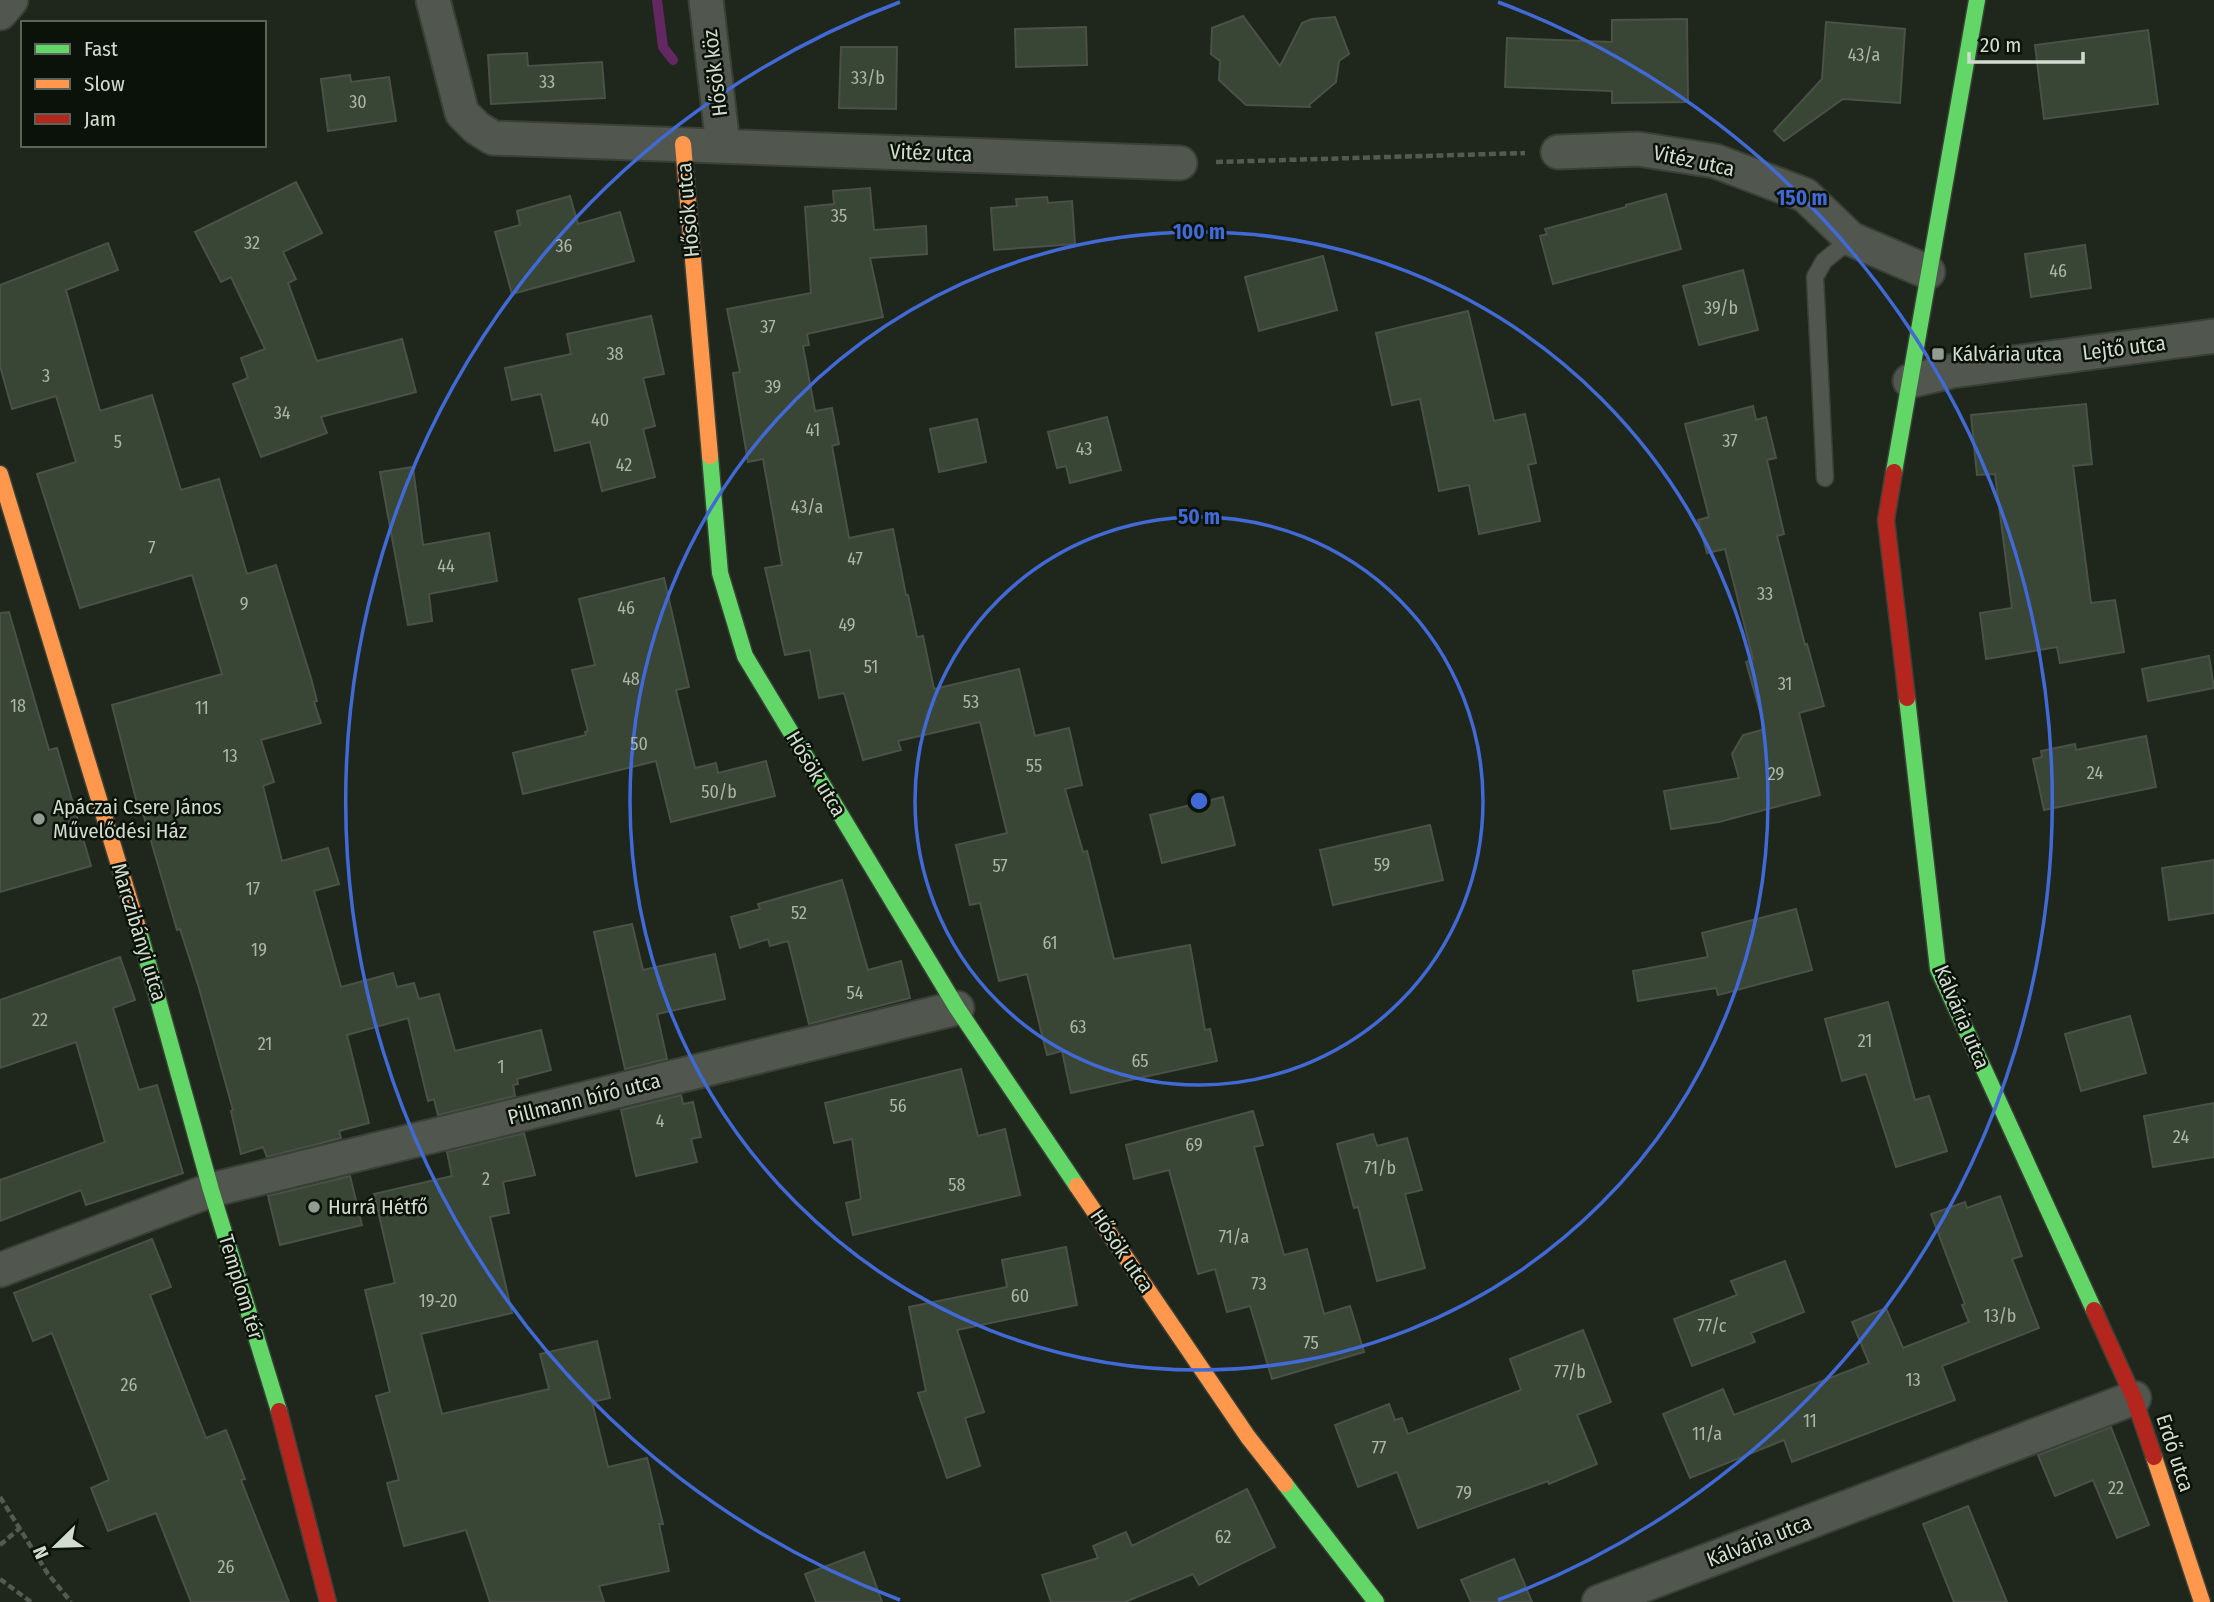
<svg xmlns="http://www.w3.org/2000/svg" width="2214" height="1602" font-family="'Fira Sans Condensed',sans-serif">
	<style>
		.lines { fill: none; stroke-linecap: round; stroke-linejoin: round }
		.stream { stroke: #632761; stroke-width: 10 }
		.building { fill: #394535; stroke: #4a5147; stroke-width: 2 }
		.lane-casing { stroke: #394037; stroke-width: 19 }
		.street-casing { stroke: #394037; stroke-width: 37 }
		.fast-casing { stroke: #394037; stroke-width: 19 }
		.slow-casing { stroke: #394037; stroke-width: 19 }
		.jam-casing { stroke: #394037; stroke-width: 19 }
		.path { stroke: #545952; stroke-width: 4.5; stroke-dasharray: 7 3.5; stroke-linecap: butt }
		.lane { stroke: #51574e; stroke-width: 16 }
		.street { stroke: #51574e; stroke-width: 33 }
		.fast { stroke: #63d668; stroke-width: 16 }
		.slow { stroke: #ff974d; stroke-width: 16 }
		.jam { stroke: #b3261e; stroke-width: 16 }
		.ring { fill: none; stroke: #416ad6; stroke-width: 3.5 }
		.poi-dot { fill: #939c90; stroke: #0b1209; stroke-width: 2.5 }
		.labels { text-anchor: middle; stroke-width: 5; stroke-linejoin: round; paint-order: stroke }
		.number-label { font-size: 18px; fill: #acb6a8 }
		.street-label { font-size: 21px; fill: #d2dbcf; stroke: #0b1209 }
		.poi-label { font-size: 21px; fill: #d2dbcf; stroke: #0b1209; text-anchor: start }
		.centre { fill: #416ad6; stroke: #0b1209; stroke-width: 3.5 }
		.ring-label { font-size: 21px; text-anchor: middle; font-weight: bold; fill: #416ad6; stroke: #0b1209; stroke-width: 5; stroke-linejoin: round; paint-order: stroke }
	</style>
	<rect width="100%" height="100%" fill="#1f261c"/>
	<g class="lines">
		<path class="stream" d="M657 0 663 47 673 60"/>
	</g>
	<path class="building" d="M1243 16 1280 66 1302 23 1312 19 1335 17 1349 54 1339 61 1336 82 1309 105 1310 107 1246 105 1219 80 1220 61 1211 54 1212 28Z
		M1687 19 1688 102 1612 103V91L1505 87 1507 38 1612 42V20Z
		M1826 22 1905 29 1900 103 1843 99 1784 141 1774 131 1822 79Z
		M1086 27 1087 65 1016 67 1015 29Z
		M2148 30 2158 104 2044 119 2035 45Z
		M841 47H897L896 109 839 108Z
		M527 53 528 66 602 62 605 98 491 104 488 55Z
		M350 75 351 82 389 77 396 121 328 131 321 79Z
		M296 182 322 233 283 252 296 279 288 283 317 361 402 339 416 392 321 417 327 433 261 457 233 384 248 378 241 358 265 349 231 277 221 282 195 232Z
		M870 188 874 230 926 226 927 254 870 258 883 317 807 334 809 345 803 346 815 411 832 408 839 444 832 446 849 538 893 529 906 595H908L917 637 923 636 934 689 1019 669 1035 736 1069 728 1082 785 1065 789 1083 852 1087 851 1114 959 1190 945 1205 1030 1210 1029 1217 1061 1071 1093 1062 1051 1047 1055 1027 974 999 981 980 903 970 905 956 845 1007 833 980 722 898 741 901 750 863 760 844 693 819 698 810 650 785 655 765 568 782 565 763 459 748 462 733 373 740 372 727 309 811 293 805 207 834 204 833 191Z
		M1666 194 1681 249 1553 284 1540 236 1547 234 1545 229 1626 207V205Z
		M570 196 578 224 620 212 634 261 512 294 495 232 520 225 517 211Z
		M1047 197 1048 203 1072 201 1075 244 994 250 991 208 1017 206 1016 199Z
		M108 243 118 270 66 290 100 411 152 395 181 490 219 479 247 574 276 565 311 678 317 701 314 702 321 723 261 740 274 782 263 786 282 861 328 848 339 884 314 891 341 987 393 973 397 987 414 983 419 999 439 994 455 1051 541 1030 551 1070 517 1079 518 1084 513 1085 515 1096 438 1115 434 1099 428 1101 408 1018 347 1035 369 1123 339 1131 341 1138 267 1157 263 1147 241 1154 231 1111 233 1110 199 988 180 929 177 930 142 810 139 811 112 705 222 674 192 575 80 608 37 474 76 462 56 396 12 409 0 366V285Z
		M2085 245 2091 288 2031 297 2025 254Z
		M1323 256 1337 310 1259 331 1245 277Z
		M1743 270 1758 330 1699 345 1683 286Z
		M1468 311 1494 421 1525 414 1536 463 1528 465 1540 521 1479 534 1469 485 1439 491 1420 399 1392 405 1376 333Z
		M651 316 664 374 643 378 655 426 643 429 655 477 602 491 590 442 555 451 541 394 512 400 505 368 571 354 567 334Z
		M2086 404 2092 464 2073 466 2091 603 2115 600 2124 652 2060 663 2057 647 1986 659 1980 613 2012 608 1995 474 1977 475 1971 415Z
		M1753 406 1756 420 1766 417 1776 458 1767 460 1784 534 1777 536 1805 645 1807 644 1824 706 1799 713 1820 795 1719 822 1671 829 1664 791 1739 778 1732 754 1743 735 1765 729 1746 662 1753 659 1725 549 1707 553 1698 520 1709 517 1685 424Z
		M1107 417 1121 470 1070 483 1066 466 1057 468 1048 432Z
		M977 419 986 462 939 472 930 429Z
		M413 467 423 545 489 533 497 581 429 594 432 621 408 625 380 472Z
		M664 578 689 687 676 690 695 768 716 763 718 773 766 761 775 796 671 822 656 761 523 794 513 753 586 735 585 732 588 731 572 670 595 665 579 599Z
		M9 612 49 750 57 748 91 866 0 892V613Z
		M2209 656 2214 688 2148 701 2142 669Z
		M2146 736 2156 787 2044 810 2033 759 2042 757 2041 751 2075 744 2076 750Z
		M1223 797 1235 845 1162 863 1150 815Z
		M1430 825 1443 880 1333 905 1320 850Z
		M2214 860V913L2169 920 2162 868Z
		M842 880 868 970 901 961 910 998 809 1024 788 941 770 946 768 939 740 948 731 917 760 909 758 904Z
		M1796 909 1812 970 1718 995 1716 988 1638 1001 1633 971 1708 957 1702 933Z
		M632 924 643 970 715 954 725 999 657 1014 667 1059 625 1069 594 932Z
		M120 957 135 1000 113 1008 139 1090 157 1085 183 1173 86 1205 81 1190 0 1221V1180L105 1142 76 1042 0 1068V1000Z
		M1888 1002 1915 1100 1929 1096 1947 1151 1896 1167 1866 1074 1842 1081 1825 1019Z
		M2130 1016 2146 1073 2081 1091 2065 1034Z
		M961 1069 978 1136 1005 1129 1020 1195 853 1235 846 1203 861 1199 852 1139 834 1143 825 1103Z
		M681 1095 683 1104 693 1102 701 1137 691 1139 697 1162 636 1176 621 1110Z
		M2214 1103V1157L2153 1167 2144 1116Z
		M1253 1111 1263 1145 1254 1147 1284 1255 1307 1249 1324 1314 1350 1306 1364 1352 1272 1379 1250 1306 1227 1312 1215 1269 1198 1274 1169 1170 1134 1179 1126 1145Z
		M524 1133 535 1175 503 1182 509 1213 490 1217 512 1313 421 1334 442 1414 549 1389 540 1354 597 1341 610 1398 592 1402 608 1467 647 1458 663 1524H659L669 1571 599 1586 604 1602H490L466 1530 404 1546 387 1483 399 1480 376 1396 390 1392 365 1290 395 1283 374 1194 452 1176 447 1152Z
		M1373 1134 1377 1146 1407 1138 1422 1190 1405 1194 1425 1268 1377 1281 1358 1207 1354 1208 1337 1144Z
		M350 1176 362 1225 280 1245 268 1196Z
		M2000 1196 2022 1256 2012 1259 2039 1328 1942 1366 1955 1400 1792 1462 1784 1440 1690 1478 1663 1414 1723 1389 1734 1415 1869 1363 1852 1322 1886 1308 1903 1348 1969 1322 1962 1305 1965 1304 1931 1214 1965 1202 1967 1208Z
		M152 1239 171 1287 150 1295 206 1438 226 1430 245 1479 241 1480 289 1602H191L156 1513 108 1531 91 1488 109 1480 52 1333 33 1341 14 1293Z
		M1066 1247 1077 1305 957 1330 984 1412 965 1418 980 1466 947 1478 918 1393 926 1391 909 1307 1007 1287 1002 1260Z
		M1785 1261 1804 1312 1751 1333 1755 1342 1692 1366 1674 1319 1737 1295 1731 1281Z
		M1583 1330 1611 1402 1577 1415 1597 1464 1549 1484 1548 1481 1418 1528 1397 1472 1358 1487 1335 1425 1389 1404 1395 1420 1402 1418 1408 1434 1521 1390 1510 1359Z
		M2111 1427 2149 1525 2117 1538 2093 1480 2055 1496 2038 1455Z
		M1247 1489 1275 1547 1199 1585 1193 1574 1125 1602H1051L1042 1575 1098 1558 1093 1546 1126 1532 1132 1546Z
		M1968 1506 2007 1602H1954L1923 1524Z
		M864 1552 882 1602H816L805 1574Z
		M1514 1559 1532 1602H1471L1461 1580Z"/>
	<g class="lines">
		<g class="lane-casing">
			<path id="lane" d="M1825 478 1815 277 1824 261 1851 239"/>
		</g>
		<g class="street-casing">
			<path id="street" d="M433 0 462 113 477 128 493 138 1180 163
				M706 0 723 145
				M0 13 11 0
				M1558 152 1638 149 1715 161 1805 195 1851 239 1928 272
				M1910 381 1952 371 2214 336
				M0 1270 211 1190 957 1008
				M1599 1602 2134 1398"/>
		</g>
		<g class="fast-casing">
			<path id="fast" d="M710 456 720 573 745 656 957 1008 1077 1186
				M1894 472 1977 0
				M1907 698 1938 969 2094 1310
				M139 931 211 1190 279 1411
				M1285 1484 1376 1602"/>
		</g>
		<g class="slow-casing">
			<path id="slow" d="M683 144 710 456
				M0 474 139 931
				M1077 1186 1248 1437 1285 1484
				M2154 1457 2202 1602"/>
		</g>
		<g class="jam-casing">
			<path id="jam" d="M1894 472 1886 520 1907 698
				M2094 1310 2134 1398 2154 1457
				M279 1411 328 1602"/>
		</g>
		<path class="path" d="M1216 162 1525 153
			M0 1497 48 1574 71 1602
			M0 1545 20 1528
			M0 1579 31 1602"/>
		<use href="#lane" class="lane"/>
		<use href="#street" class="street"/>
		<use href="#fast" class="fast"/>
		<use href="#slow" class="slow"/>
		<use href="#jam" class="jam"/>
	</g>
	<g class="ring">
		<circle cx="1199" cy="801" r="284"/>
		<circle cx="1199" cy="801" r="569"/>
		<path d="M900 1600A853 853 0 0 1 900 2M1498 2A853 853 0 0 1 1498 1600"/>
	</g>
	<g class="poi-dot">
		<rect x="1931" y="347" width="14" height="14" rx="3.5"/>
		<circle cx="39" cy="819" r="7"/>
		<circle cx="314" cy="1207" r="7"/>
	</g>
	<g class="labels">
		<g class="number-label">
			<text x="1864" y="61">43/a</text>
			<text x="868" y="84">33/b</text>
			<text x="547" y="88">33</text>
			<text x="358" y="108">30</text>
			<text x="839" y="222">35</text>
			<text x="252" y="249">32</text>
			<text x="564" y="252">36</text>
			<text x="2058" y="277">46</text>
			<text x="1721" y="314">39/b</text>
			<text x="768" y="333">37</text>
			<text x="615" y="360">38</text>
			<text x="46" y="382">3</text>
			<text x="773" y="393">39</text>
			<text x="282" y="419">34</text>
			<text x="600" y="426">40</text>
			<text x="813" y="436">41</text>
			<text x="1730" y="447">37</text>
			<text x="118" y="448">5</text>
			<text x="1084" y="455">43</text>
			<text x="624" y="471">42</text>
			<text x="807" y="513">43/a</text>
			<text x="152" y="554">7</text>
			<text x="855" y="565">47</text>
			<text x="446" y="572">44</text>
			<text x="1765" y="600">33</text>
			<text x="244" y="610">9</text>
			<text x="626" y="614">46</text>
			<text x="847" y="631">49</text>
			<text x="871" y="673">51</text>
			<text x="631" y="685">48</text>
			<text x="1785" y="690">31</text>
			<text x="971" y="708">53</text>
			<text x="18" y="712">18</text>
			<text x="202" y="714">11</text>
			<text x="639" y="750">50</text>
			<text x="230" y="762">13</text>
			<text x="1034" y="772">55</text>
			<text x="2095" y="779">24</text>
			<text x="1776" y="780">29</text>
			<text x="719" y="798">50/b</text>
			<text x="1382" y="871">59</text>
			<text x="1000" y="872">57</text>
			<text x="253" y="895">17</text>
			<text x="799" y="919">52</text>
			<text x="1050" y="949">61</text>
			<text x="259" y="956">19</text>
			<text x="855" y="999">54</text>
			<text x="40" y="1026">22</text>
			<text x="1078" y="1033">63</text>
			<text x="1865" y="1047">21</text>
			<text x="265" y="1050">21</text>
			<text x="1140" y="1067">65</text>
			<text x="501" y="1073">1</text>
			<text x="898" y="1112">56</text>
			<text x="660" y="1127">4</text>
			<text x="2181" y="1143">24</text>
			<text x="1194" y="1151">69</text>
			<text x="1380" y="1174">71/b</text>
			<text x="486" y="1185">2</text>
			<text x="957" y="1191">58</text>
			<text x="1234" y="1243">71/a</text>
			<text x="1259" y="1290">73</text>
			<text x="1020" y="1302">60</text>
			<text x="438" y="1307">19-20</text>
			<text x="2000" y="1322">13/b</text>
			<text x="1712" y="1332">77/c</text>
			<text x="1311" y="1349">75</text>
			<text x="1570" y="1378">77/b</text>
			<text x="1913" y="1386">13</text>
			<text x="129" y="1391">26</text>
			<text x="1810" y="1427">11</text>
			<text x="1707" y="1440">11/a</text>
			<text x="1379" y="1454">77</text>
			<text x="2116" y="1494">22</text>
			<text x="1464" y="1499">79</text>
			<text x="1223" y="1543">62</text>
			<text x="226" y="1573">26</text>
		</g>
		<g class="street-label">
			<text transform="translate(715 73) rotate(-97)" y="7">Hősök köz</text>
			<text transform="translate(931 153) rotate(2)" y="7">Vitéz utca</text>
			<text transform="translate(1694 161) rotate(12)" y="7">Vitéz utca</text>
			<text transform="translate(688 210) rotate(-95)" y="7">Hősök utca</text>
			<text transform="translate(2124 348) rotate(-7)" y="7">Lejtő utca</text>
			<text transform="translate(816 774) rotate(59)" y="7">Hősök utca</text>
			<text transform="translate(139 932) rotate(73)" y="7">Marczibányi utca</text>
			<text transform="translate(1962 1017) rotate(67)" y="7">Kálvária utca</text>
			<text transform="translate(584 1099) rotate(-14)" y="7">Pillmann bíró utca</text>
			<text transform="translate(1122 1251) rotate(56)" y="7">Hősök utca</text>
			<text transform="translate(241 1287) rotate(73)" y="7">Templom tér</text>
			<text transform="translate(2175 1453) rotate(72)" y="7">Erdő utca</text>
			<text transform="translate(1759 1541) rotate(-21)" y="7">Kálvária utca</text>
		</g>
		<g class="poi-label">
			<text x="1952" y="361">Kálvária utca</text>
			<text x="53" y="814">Apáczai Csere János<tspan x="53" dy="24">Művelődési Ház</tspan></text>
			<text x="328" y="1214">Hurrá Hétfő</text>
		</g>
	</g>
	<circle cx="1199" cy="801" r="10" class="centre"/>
	<g class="ring-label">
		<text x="1802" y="205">150 m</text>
		<text x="1199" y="239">100 m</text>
		<text x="1199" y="524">50 m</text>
	</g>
	<rect x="21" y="21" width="245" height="126" fill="#0b1209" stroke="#5b6258" stroke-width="2"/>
	<rect x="35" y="44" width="35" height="10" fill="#63d668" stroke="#5b6258" stroke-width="2"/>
	<text x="84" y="56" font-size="21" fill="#d2dbcf">Fast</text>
	<rect x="35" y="79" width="35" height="10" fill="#ff974d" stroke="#5b6258" stroke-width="2"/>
	<text x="84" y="91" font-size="21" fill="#d2dbcf">Slow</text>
	<rect x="35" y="114" width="35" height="10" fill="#b3261e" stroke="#5b6258" stroke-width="2"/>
	<text x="84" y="126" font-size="21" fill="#d2dbcf">Jam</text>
	<g transform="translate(56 1546) rotate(247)" stroke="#0b1209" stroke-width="5" paint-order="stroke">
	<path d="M0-5L12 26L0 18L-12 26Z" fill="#d2dbcf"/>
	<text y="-10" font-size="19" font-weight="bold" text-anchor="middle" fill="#d2dbcf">N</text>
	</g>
	<path d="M1969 52v10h114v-10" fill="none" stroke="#d2dbcf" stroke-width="3.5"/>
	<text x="1980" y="52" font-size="21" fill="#d2dbcf" stroke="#0b1209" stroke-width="5" paint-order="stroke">20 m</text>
</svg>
